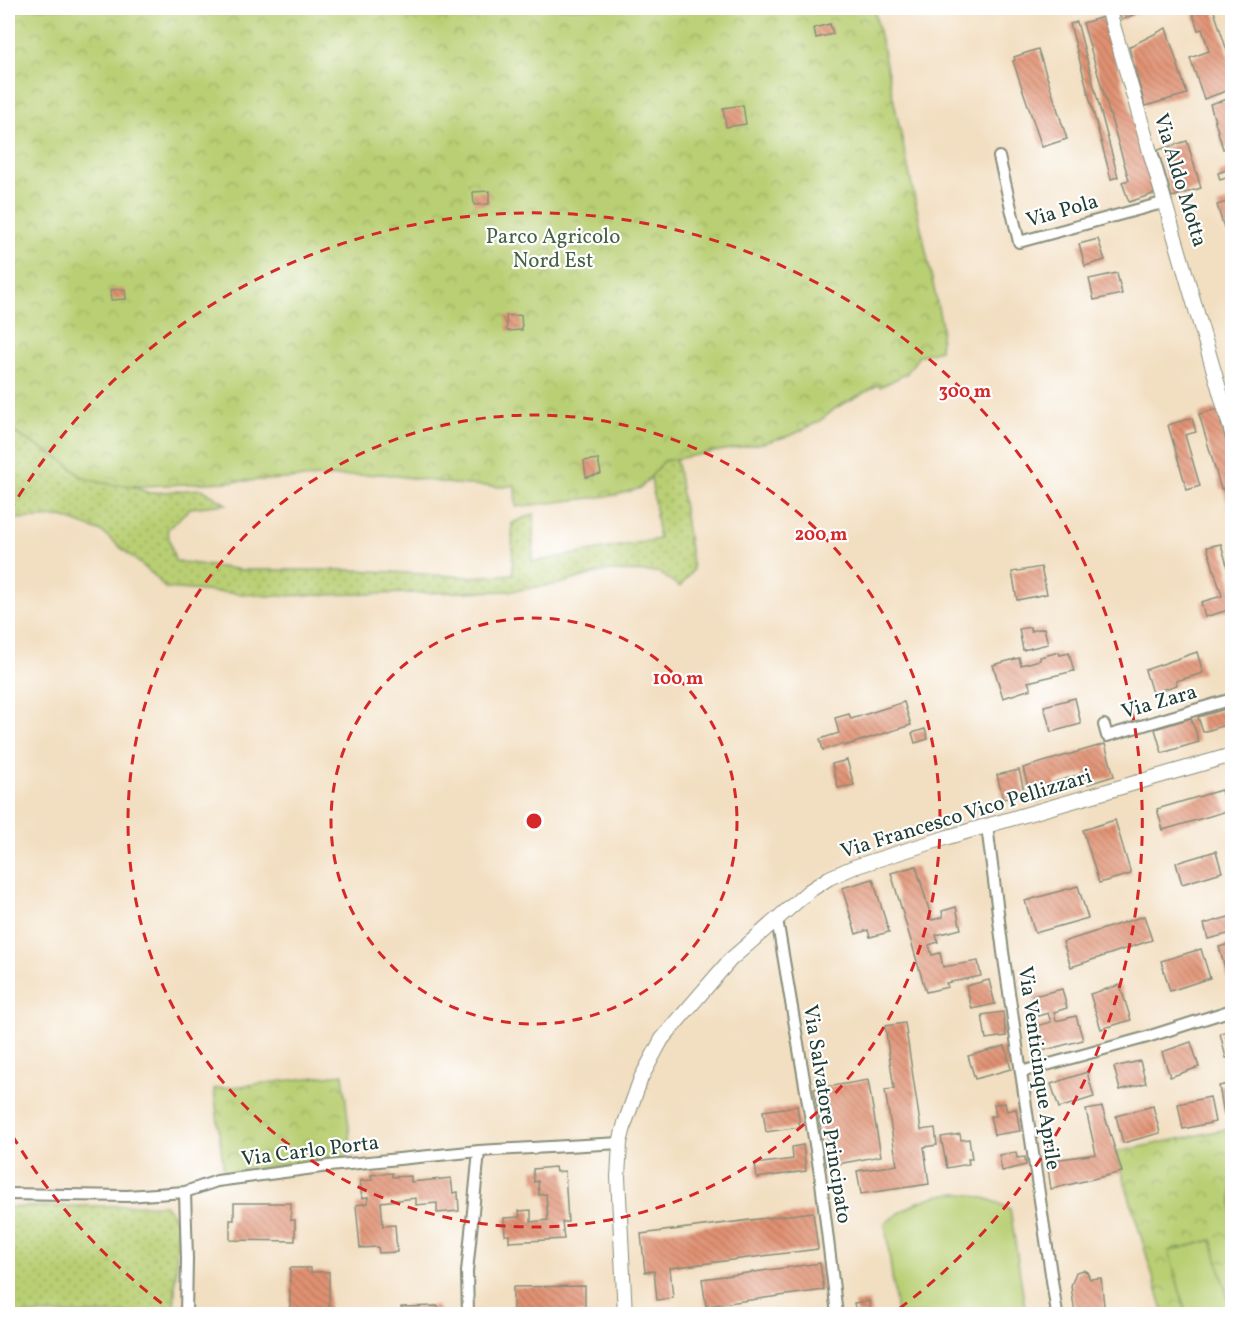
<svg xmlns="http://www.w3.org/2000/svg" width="1240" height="1322" font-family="Vollkorn,serif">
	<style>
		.grass { fill: url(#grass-dots); stroke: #6c8654; stroke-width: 1.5 }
		.park { fill: url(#park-crowns); stroke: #6c8654; stroke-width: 1.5 }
		.garden { fill: #b9cf73; stroke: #6c8654; stroke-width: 1.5 }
		.building { fill: url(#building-back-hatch) }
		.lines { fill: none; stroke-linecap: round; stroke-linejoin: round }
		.minor-casing { stroke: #888e7a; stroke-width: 14 }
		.tertiary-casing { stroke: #888e7a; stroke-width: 16 }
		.minor { stroke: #fff; stroke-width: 10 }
		.tertiary { stroke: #fff; stroke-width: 14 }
		.ring { fill: none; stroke: #d62828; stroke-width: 3; stroke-dasharray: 10 8 }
		.labels { text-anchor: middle; stroke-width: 4.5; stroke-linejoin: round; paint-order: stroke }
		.street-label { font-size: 21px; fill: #1f3d34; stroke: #fff }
		.park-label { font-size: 21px; fill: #466244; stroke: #fff }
		.centre { fill: #d62828; stroke: #fff; stroke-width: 3 }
		.ring-label { font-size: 18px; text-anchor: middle; font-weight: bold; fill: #d62828; stroke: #fff; stroke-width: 4.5; stroke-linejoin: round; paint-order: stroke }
	</style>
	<defs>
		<pattern id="grass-dots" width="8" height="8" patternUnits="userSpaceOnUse" patternTransform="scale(1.5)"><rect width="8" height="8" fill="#b9cf73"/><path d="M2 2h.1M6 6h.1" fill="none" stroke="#96a95f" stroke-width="1.8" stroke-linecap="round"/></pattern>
		<pattern id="park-crowns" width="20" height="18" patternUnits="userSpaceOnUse" patternTransform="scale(1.5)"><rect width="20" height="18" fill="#b9cf73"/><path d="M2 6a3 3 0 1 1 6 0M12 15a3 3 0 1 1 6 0" fill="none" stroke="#96a95f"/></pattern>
		<pattern id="building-back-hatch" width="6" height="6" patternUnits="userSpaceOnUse" patternTransform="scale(1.5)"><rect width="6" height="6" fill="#e19172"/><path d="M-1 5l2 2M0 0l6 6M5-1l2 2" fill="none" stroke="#b6785e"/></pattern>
	</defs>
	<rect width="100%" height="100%" fill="#fff"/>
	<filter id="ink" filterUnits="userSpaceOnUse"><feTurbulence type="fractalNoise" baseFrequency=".0167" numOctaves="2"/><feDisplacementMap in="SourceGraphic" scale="12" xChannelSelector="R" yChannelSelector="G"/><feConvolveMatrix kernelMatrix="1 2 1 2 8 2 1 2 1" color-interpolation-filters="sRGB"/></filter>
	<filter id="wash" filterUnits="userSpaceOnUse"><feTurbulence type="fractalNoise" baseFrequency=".008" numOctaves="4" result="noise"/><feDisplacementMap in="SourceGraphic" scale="24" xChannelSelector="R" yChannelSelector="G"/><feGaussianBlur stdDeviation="1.35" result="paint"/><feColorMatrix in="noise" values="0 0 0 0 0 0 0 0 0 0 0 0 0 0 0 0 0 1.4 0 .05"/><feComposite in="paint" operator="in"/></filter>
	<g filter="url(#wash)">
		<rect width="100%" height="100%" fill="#f2dec0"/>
		<path class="grass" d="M8 424 108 476 149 493 202 489 226 504 190 508 167 530 175 561 242 570H357L470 577 513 574 512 523 534 514 532 562 659 539 645 430 673 450 678 469 693 570 680 587 658 572 604 571 559 584 512 591 270 596 165 588 156 577 102 532 62 517 8 519Z
			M165 1205 172 1213 178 1224 174 1314H8V1207Z"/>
		<path class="park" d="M8 8H874L942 326 940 350 919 356 906 374 880 387 878 385 836 408 818 422 792 435 763 443 664 461 641 488 616 495 516 507 515 485 503 487 454 484 383 474 145 486 114 485 89 480 81 476 62 460 8 429Z
			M343 1074 352 1155 224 1173 214 1089Z
			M1232 1128V1314H1164L1116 1152Z"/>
		<path class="garden" d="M957 1193C977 1195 993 1199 1010 1209L1026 1314H897L885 1223C910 1205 926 1195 957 1193Z
			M1212 1240 1232 1314H1186L1169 1251Z"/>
		<g id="blocks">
			<path class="building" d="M1115 8H1148L1122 20Z
				M1191 8H1213L1232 66V89L1204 99 1190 58 1209 51 1202 29 1198 30Z
				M1103 17 1156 193 1129 202 1122 182 1129 180 1083 23Z
				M1077 22 1118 177 1111 179 1070 24Z
				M830 24 833 34 816 38 814 28Z
				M1166 28 1187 94 1145 106 1129 47Z
				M1038 49 1067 139 1042 147 1013 61 1015 60 1014 57Z
				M1232 98V146L1223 149 1210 104Z
				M743 105 746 124 726 127 723 108Z
				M1187 141 1201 188 1172 197 1158 150Z
				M1232 168V176L1220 180 1218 173Z
				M489 191V204L474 205 473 192Z
				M1232 200V226L1224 228 1217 205Z
				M1098 239 1105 260 1085 266 1079 244Z
				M1117 273 1122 294 1094 300 1089 279Z
				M125 289 126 299 111 300 110 290Z
				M521 315 522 330 507 331 506 316Z
				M1217 409 1232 461V518L1223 488 1221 489 1199 414Z
				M1192 418 1196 432 1185 435 1200 486 1187 490 1168 425Z
				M598 459 601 474 586 477 584 461Z
				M1221 544 1232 583V609L1205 617 1201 602 1222 596 1207 547Z
				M1041 567 1047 594 1017 600 1012 572Z
				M1030 627 1031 631 1044 628 1048 644 1023 650 1019 629Z
				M1059 652 1060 655 1069 653 1074 671 1028 682 1031 689 1003 698 993 665 1019 658 1021 665 1040 660V657Z
				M1197 652 1203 673 1176 681 1177 685 1152 693 1145 670Z
				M1075 698 1081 724 1051 732 1044 706Z
				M904 702 911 725 844 746 843 744 823 750 820 739 839 733 835 718 849 714 851 719Z
				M1229 708 1232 723 1203 732 1198 717Z
				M1191 718 1199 742 1162 753 1155 729Z
				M925 729 928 739 915 743 912 733Z
				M1105 744 1114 776 1088 784 1085 773 1055 782 1058 792 1032 800 1023 768Z
				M847 760 854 785 838 788 832 764Z
				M1019 770 1025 795 1003 799 997 775Z
				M1221 790 1227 811 1163 830 1157 809Z
				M1115 820 1131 874 1099 883 1083 830Z
				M1216 851 1222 872 1182 884 1176 863Z
				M916 866 932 920 943 917 942 911 956 907 961 929 936 935 938 942 929 945 932 955 940 953 943 967 978 961 981 976 946 983 948 987 926 992 891 873Z
				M873 879 889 932 870 937 868 930 856 934 842 888Z
				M1078 886 1088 918 1035 933 1025 901Z
				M1144 916 1152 940 1071 967 1063 942Z
				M1232 916V933L1208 939 1204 924Z
				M1232 943V978L1228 979 1219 947Z
				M1201 949 1210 978 1170 991 1161 961Z
				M989 980 995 1004 972 1009 966 986Z
				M1120 985 1131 1020 1101 1029 1090 994Z
				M1062 989 1067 1008 1054 1012 1056 1021 1076 1016 1083 1040 1034 1053 1028 1028 1051 1022 1048 1013 1038 1016 1033 996Z
				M1003 1012 1006 1036 986 1039 982 1015Z
				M905 1023 921 1130 935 1128 937 1145 924 1147 929 1184 861 1194 857 1171 897 1165 885 1090 894 1089 885 1026Z
				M1232 1030V1057L1226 1058 1220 1033Z
				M1191 1042 1199 1067 1170 1077 1162 1052Z
				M1005 1046 1011 1069 975 1079 968 1056Z
				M1140 1061 1146 1083 1120 1090 1114 1067Z
				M1087 1072 1094 1097 1059 1108 1051 1084Z
				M868 1080 881 1156 827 1166 814 1089Z
				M1232 1083V1112L1224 1114 1219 1086Z
				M1210 1097 1215 1122 1183 1129 1178 1104Z
				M1005 1103 1007 1111 1016 1109 1020 1131 994 1135 990 1116H996L994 1104Z
				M797 1106 800 1127 766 1132 763 1111Z
				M1153 1106 1160 1133 1123 1143 1116 1116Z
				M1102 1107 1122 1172 1051 1189 1047 1161 1096 1154 1086 1110Z
				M960 1134 961 1140 969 1139 972 1159H968L969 1164 947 1168 941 1137Z
				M803 1145 806 1171 757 1178 755 1164 793 1159 792 1147Z
				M1016 1152 1017 1158 1025 1157 1026 1165 1002 1171 999 1155Z
				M555 1167 556 1172 565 1171 568 1222H562L564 1239 509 1242V1235H505L504 1218 520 1217 519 1211 531 1210V1222L548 1220 546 1194 539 1195 538 1181 534 1182 533 1169Z
				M392 1173V1177L411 1176V1182L451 1178 453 1193 458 1192 459 1211 437 1213V1203L416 1205V1198L381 1202 383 1226 395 1225 397 1252 379 1253 378 1247 360 1248 356 1205 368 1203V1197L362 1198 360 1181 372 1180 371 1175Z
				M234 1203H291V1220H295V1241L230 1240V1220H234Z
				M813 1212 818 1249 670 1268 673 1298 657 1300 654 1271 645 1272 641 1234Z
				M820 1263 824 1290 706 1306 702 1279Z
				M290 1268H311V1272H329V1314H290Z
				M1083 1270 1087 1272 1090 1279 1101 1278 1105 1314H1075L1071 1286 1076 1272Z
				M585 1286V1313L513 1314V1287Z
				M869 1301 871 1314H856L854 1303Z
				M438 1306 439 1314H402L401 1307Z"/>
		</g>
	</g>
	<g filter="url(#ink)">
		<use href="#blocks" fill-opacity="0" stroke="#888e7a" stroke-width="1.5"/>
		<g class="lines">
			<g class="minor-casing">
				<path id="minor" d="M999 157 1019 242 1166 202
					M1104 725 1107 736 1232 699
					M987 826 1003 952 1057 1314
					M777 919 820 1174 837 1314
					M1021 1072 1144 1038 1232 1010
					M185 1192 187 1259 186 1314
					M8 1194 127 1196 185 1192 217 1181 329 1166 479 1151 620 1143
					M468 1314 467 1272 479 1151"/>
			</g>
			<g class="tertiary-casing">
				<path id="tertiary" d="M1108 8 1232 433
					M625 1314 618 1177 620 1143 625 1123 641 1078 662 1039 730 960 809 891 829 878 854 867 948 837 1232 755"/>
			</g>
			<use href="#minor" class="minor"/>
			<use href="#tertiary" class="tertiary"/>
		</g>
	</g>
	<g class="ring">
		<circle cx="534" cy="821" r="203"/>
		<circle cx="534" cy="821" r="406"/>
		<path d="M176 1314A609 609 0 0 1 9 1130M9 512A609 609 0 1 1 892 1314"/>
	</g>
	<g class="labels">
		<g class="street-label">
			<text transform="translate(1181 180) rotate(73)" y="7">Via Aldo Motta</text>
			<text transform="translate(1062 210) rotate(-16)" y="7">Via Pola</text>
			<text transform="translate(1159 701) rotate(-16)" y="7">Via Zara</text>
			<text transform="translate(966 813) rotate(-17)" y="7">Via Francesco Vico Pellizzari</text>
			<text transform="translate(1040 1068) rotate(82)" y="7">Via Venticinque Aprile</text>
			<text transform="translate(828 1114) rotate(81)" y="7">Via Salvatore Principato</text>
			<text transform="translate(310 1150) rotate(-7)" y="7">Via Carlo Porta</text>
		</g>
		<g class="park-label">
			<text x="553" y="243">Parco Agricolo<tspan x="553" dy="24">Nord Est</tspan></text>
		</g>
	</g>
	<circle cx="534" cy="821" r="9" class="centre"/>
	<g class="ring-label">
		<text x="965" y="397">300 m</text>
		<text x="821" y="540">200 m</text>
		<text x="678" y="684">100 m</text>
	</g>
	<rect width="1240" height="1322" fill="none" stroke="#fff" stroke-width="30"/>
</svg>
